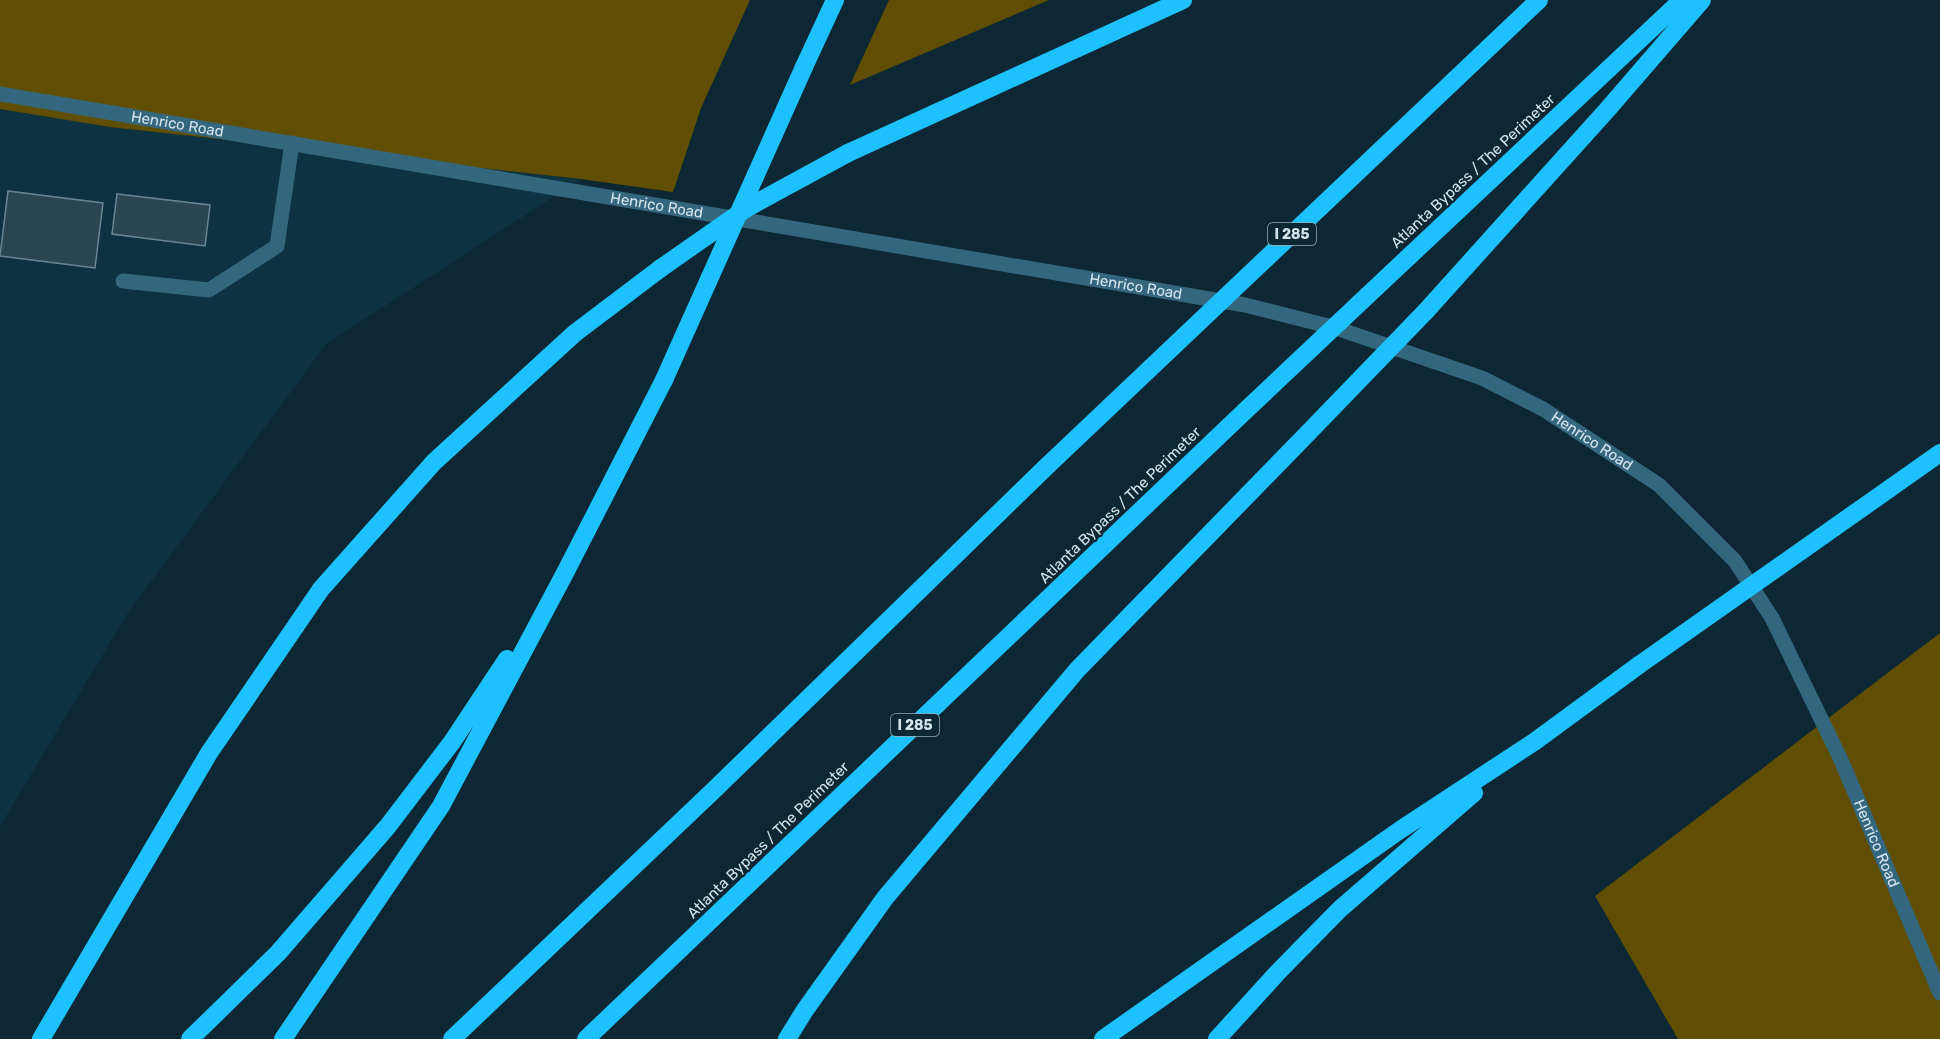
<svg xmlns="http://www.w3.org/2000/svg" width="1940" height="1039" font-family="Rubik,sans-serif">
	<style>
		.built { fill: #0d3342 }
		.forest { fill: #604f02 }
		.building { fill: #2b4653; stroke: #698594; stroke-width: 1.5 }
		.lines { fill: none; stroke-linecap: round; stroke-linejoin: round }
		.minor { stroke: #34677e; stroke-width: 15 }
		.highway { stroke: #1dc1fd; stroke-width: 18 }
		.highway-bridge { stroke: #1dc1fd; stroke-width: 18 }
		.labels { text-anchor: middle; stroke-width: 4.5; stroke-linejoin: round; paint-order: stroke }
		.shield { fill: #0d2834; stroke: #9aacb6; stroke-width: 1.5 }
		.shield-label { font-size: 14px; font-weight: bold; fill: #d6e5ed }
		.street-label { font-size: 15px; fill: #d6e5ed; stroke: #0d2834 }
	</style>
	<rect width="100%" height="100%" fill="#0d2834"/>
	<path class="built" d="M0 109 110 127 581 179 326 344 127 614 0 826Z"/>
	<path class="forest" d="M0 0H750L701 108 673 192 581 179 110 127 0 109Z
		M889 0H1049L850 85Z
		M1940 633V1039H1678L1595 896Z"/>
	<path class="building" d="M8 191 103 203 95 268 0 256Z
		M117 194 210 205 205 246 112 234Z"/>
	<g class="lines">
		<g class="minor">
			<path id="s1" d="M0 94 1245 305 1336 328 1482 378 1543 409 1659 485 1735 561 1772 618 1841 760 1940 993"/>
			<path d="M123 281 209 290 277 246 292 143"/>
		</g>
		<path class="highway" d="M804 67 835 0
			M848 153 1183 0
			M1367 296 1682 0
			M1426 311 1607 110 1702 0
			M1889 489 1940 453
			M41 1039 209 753 321 589 434 462 575 333 661 268
			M190 1039 278 953 388 826 452 742 507 659
			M283 1039 441 806 565 573 664 380
			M452 1039 715 789 1045 468
			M586 1039 1245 411
			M787 1039 805 1010 885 898 1077 670 1308 433
			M1103 1039 1400 830 1534 742 1639 665
			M1217 1039 1279 971 1340 909 1474 793"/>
		<path class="highway-bridge" d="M661 268 747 208 848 153
			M664 380 804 67
			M1245 411 1367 296
			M1308 433 1426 311
			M1045 468 1539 0
			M1639 665 1889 489"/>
	</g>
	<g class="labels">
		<g class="shield">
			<rect x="1268" y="223" width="48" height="22" rx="4.5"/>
			<rect x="891" y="714" width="48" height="22" rx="4.5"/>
		</g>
		<g class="shield-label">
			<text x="1292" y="239">I 285</text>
			<text x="915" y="730">I 285</text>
		</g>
		<g class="street-label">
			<text dy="5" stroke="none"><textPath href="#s1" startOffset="180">Henrico Road</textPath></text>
			<text transform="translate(1473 171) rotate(-43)" y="5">Atlanta Bypass / The Perimeter</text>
			<text dy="5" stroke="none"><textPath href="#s1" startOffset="666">Henrico Road</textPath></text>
			<text dy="5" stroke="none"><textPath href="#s1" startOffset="1152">Henrico Road</textPath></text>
			<text dy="5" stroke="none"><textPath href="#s1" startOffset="1638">Henrico Road</textPath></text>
			<text transform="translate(1120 505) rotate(-44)" y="5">Atlanta Bypass / The Perimeter</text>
			<text transform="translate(768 840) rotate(-44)" y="5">Atlanta Bypass / The Perimeter</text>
			<text dy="5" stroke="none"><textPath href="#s1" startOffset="2142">Henrico Road</textPath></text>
		</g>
	</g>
</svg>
